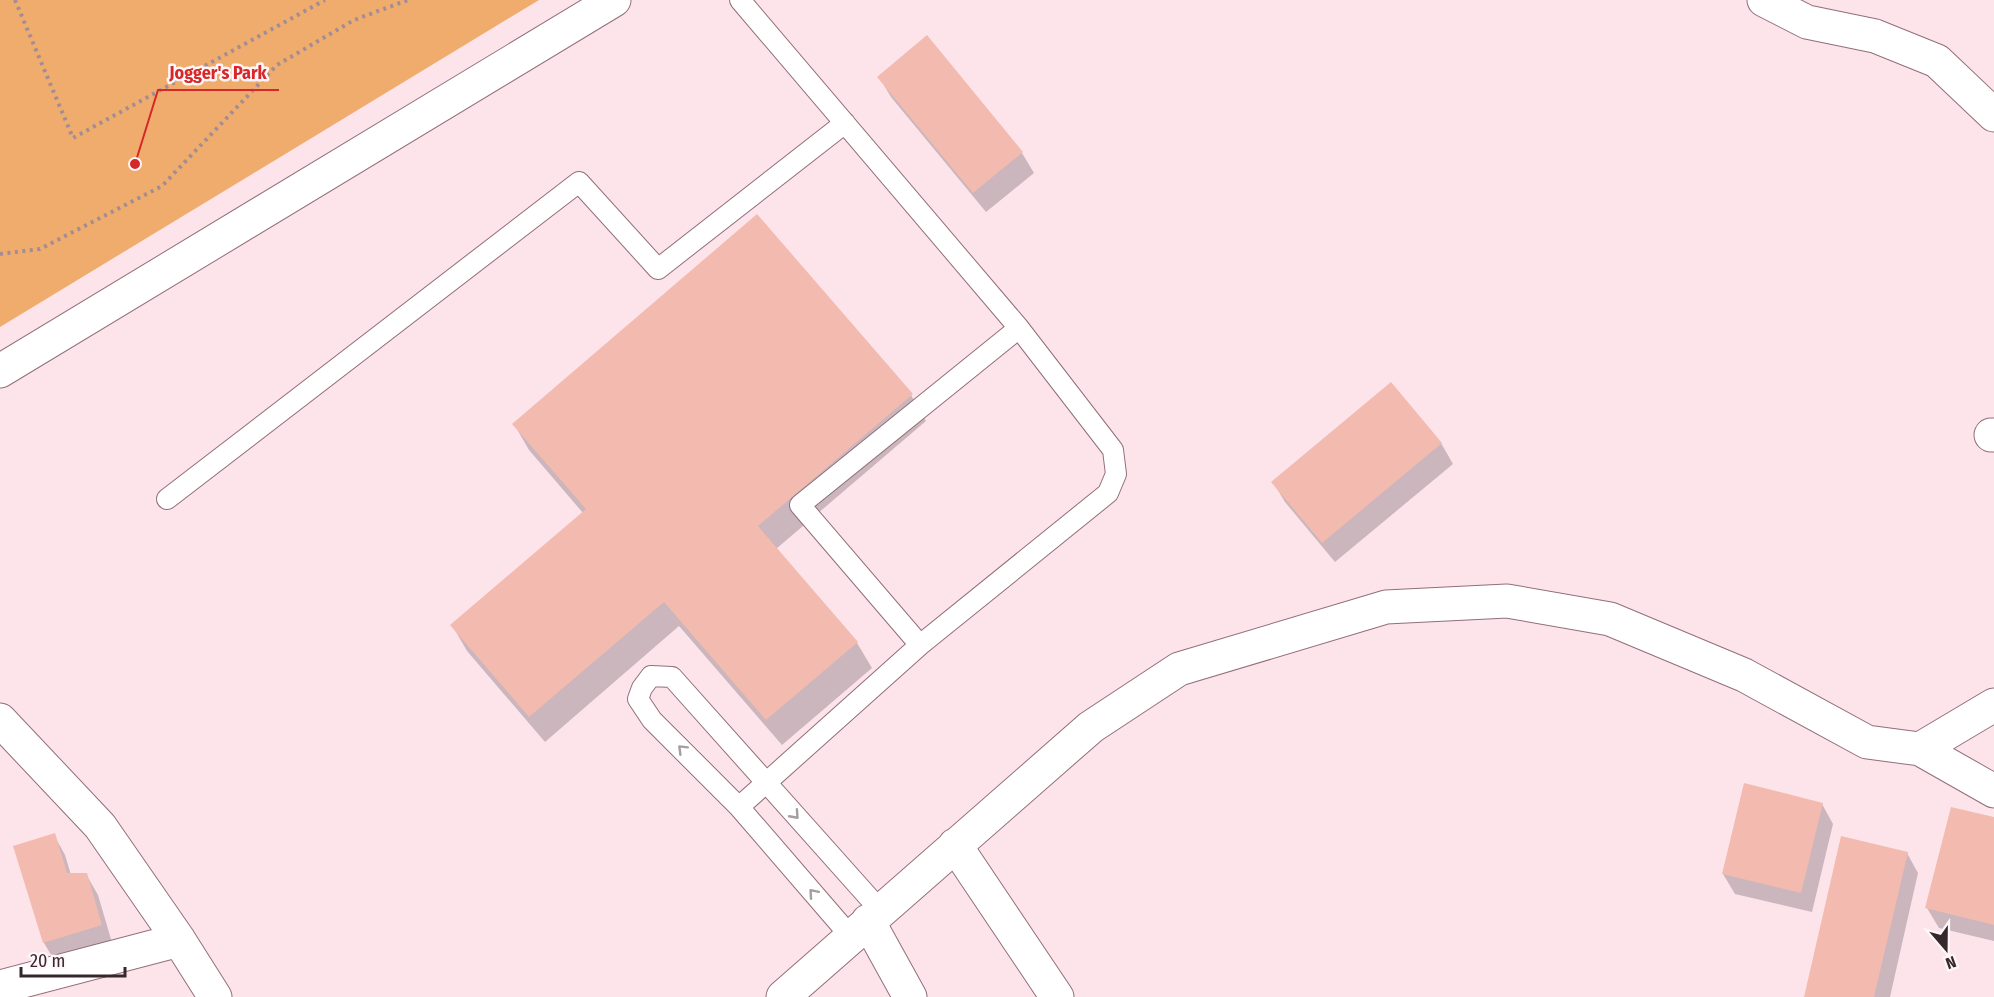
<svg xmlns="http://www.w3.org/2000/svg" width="1994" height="997" font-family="'Fira Sans Condensed',sans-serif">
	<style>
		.green { fill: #f0ac6c }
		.shadow { fill: #0003 }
		.building { fill: #f3baaf }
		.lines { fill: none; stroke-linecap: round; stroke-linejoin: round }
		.lane-casing { stroke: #926e7a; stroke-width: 22 }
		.street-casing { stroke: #926e7a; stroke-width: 35 }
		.path { stroke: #a18d93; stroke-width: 4; stroke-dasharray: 3 4.5; stroke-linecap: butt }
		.lane { stroke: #fff; stroke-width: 20 }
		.street { stroke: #fff; stroke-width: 33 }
		.oneway { stroke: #a59ea0 }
		.leader { fill: none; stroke: #d62828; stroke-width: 2 }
		.callout-dot { fill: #d62828; stroke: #fff6f9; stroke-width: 2 }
		.callout-label { font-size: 18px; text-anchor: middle; font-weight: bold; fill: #d62828; stroke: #fff6f9; stroke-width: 5; stroke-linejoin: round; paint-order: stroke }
	</style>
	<rect width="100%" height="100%" fill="#fde4eb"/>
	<path class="green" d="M0 0H539L0 327Z"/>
	<path class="shadow" d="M879 77 1022 153 1034 173 986 212 891 97Z
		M911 395 926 421 776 549 857 643 872 668 782 745 679 626 545 742 467 651 452 625 583 513 529 450 514 424Z
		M1441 443 1453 464 1335 562 1285 502 1273 482Z
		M1822 804 1833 824 1812 912 1735 894 1723 874Z
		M1994 819V941L1939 928 1927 908Z
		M54 835 65 855 71 875 86 874 98 895 113 946 56 963 44 943 15 847Z
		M1907 853 1918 873 1890 997H1805Z"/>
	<path class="building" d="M927 35 1023 152 973 193 877 77Z
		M757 214 913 394 758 526 858 642 766 720 664 602 529 717 450 625 586 509 512 424Z
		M1391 382 1442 443 1322 543 1271 482Z
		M1744 783 1823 803 1801 893 1722 874Z
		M1951 807 1994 817V925L1925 908Z
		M55 833 67 873H87L102 925 43 943 13 846Z
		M1841 836 1908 852 1874 997H1804Z"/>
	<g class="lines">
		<g class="lane-casing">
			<path id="lane" d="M167 499 579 182 658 269 845 123
				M920 645 800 505 1019 328
				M739 807 920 645 1108 493 1116 474 1113 450 1019 328 740 0
				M852 938 739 807 652 720 638 699 642 688 651 676 672 677 880 910"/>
		</g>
		<g class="street-casing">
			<path id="street" d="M1764 0 1807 22 1875 36 1937 61 1994 115
				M0 371 614 0
				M1991 435H1994
				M0 720 100 826 179 940 215 997
				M1920 749 1994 791
				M955 845 1057 997
				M868 921 910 997
				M0 987 179 940
				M783 997 1091 727 1179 669 1386 607 1507 601 1610 619 1744 675 1867 742 1920 749 1994 705"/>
		</g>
		<path class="path" d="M15 0 73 138 325 0
			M0 254 40 249 162 186 277 65 354 20 408 0"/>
		<use href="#lane" class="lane"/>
		<use href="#street" class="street"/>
	</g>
	<defs><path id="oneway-chevron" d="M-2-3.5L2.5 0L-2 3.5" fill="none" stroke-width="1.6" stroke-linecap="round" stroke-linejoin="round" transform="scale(1.5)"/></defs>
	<g class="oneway">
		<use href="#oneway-chevron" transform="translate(682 749) rotate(-135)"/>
		<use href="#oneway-chevron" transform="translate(795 815) rotate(48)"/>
		<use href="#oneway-chevron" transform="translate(813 893) rotate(-131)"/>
	</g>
	<path class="leader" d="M135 164L158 90H279"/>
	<circle class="callout-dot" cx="135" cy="164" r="6"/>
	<g class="callout-label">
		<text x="218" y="79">Jogger's Park</text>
	</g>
	<g transform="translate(1946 949) rotate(160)" stroke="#fff6f9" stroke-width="4.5" paint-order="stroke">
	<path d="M0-4.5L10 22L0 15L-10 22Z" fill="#36272c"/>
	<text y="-9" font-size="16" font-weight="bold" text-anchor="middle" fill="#36272c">N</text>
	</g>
	<path d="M21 967v9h104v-9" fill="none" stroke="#36272c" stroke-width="3"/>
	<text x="30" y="967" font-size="18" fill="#36272c" stroke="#fff6f9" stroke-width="4.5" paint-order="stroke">20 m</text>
</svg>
